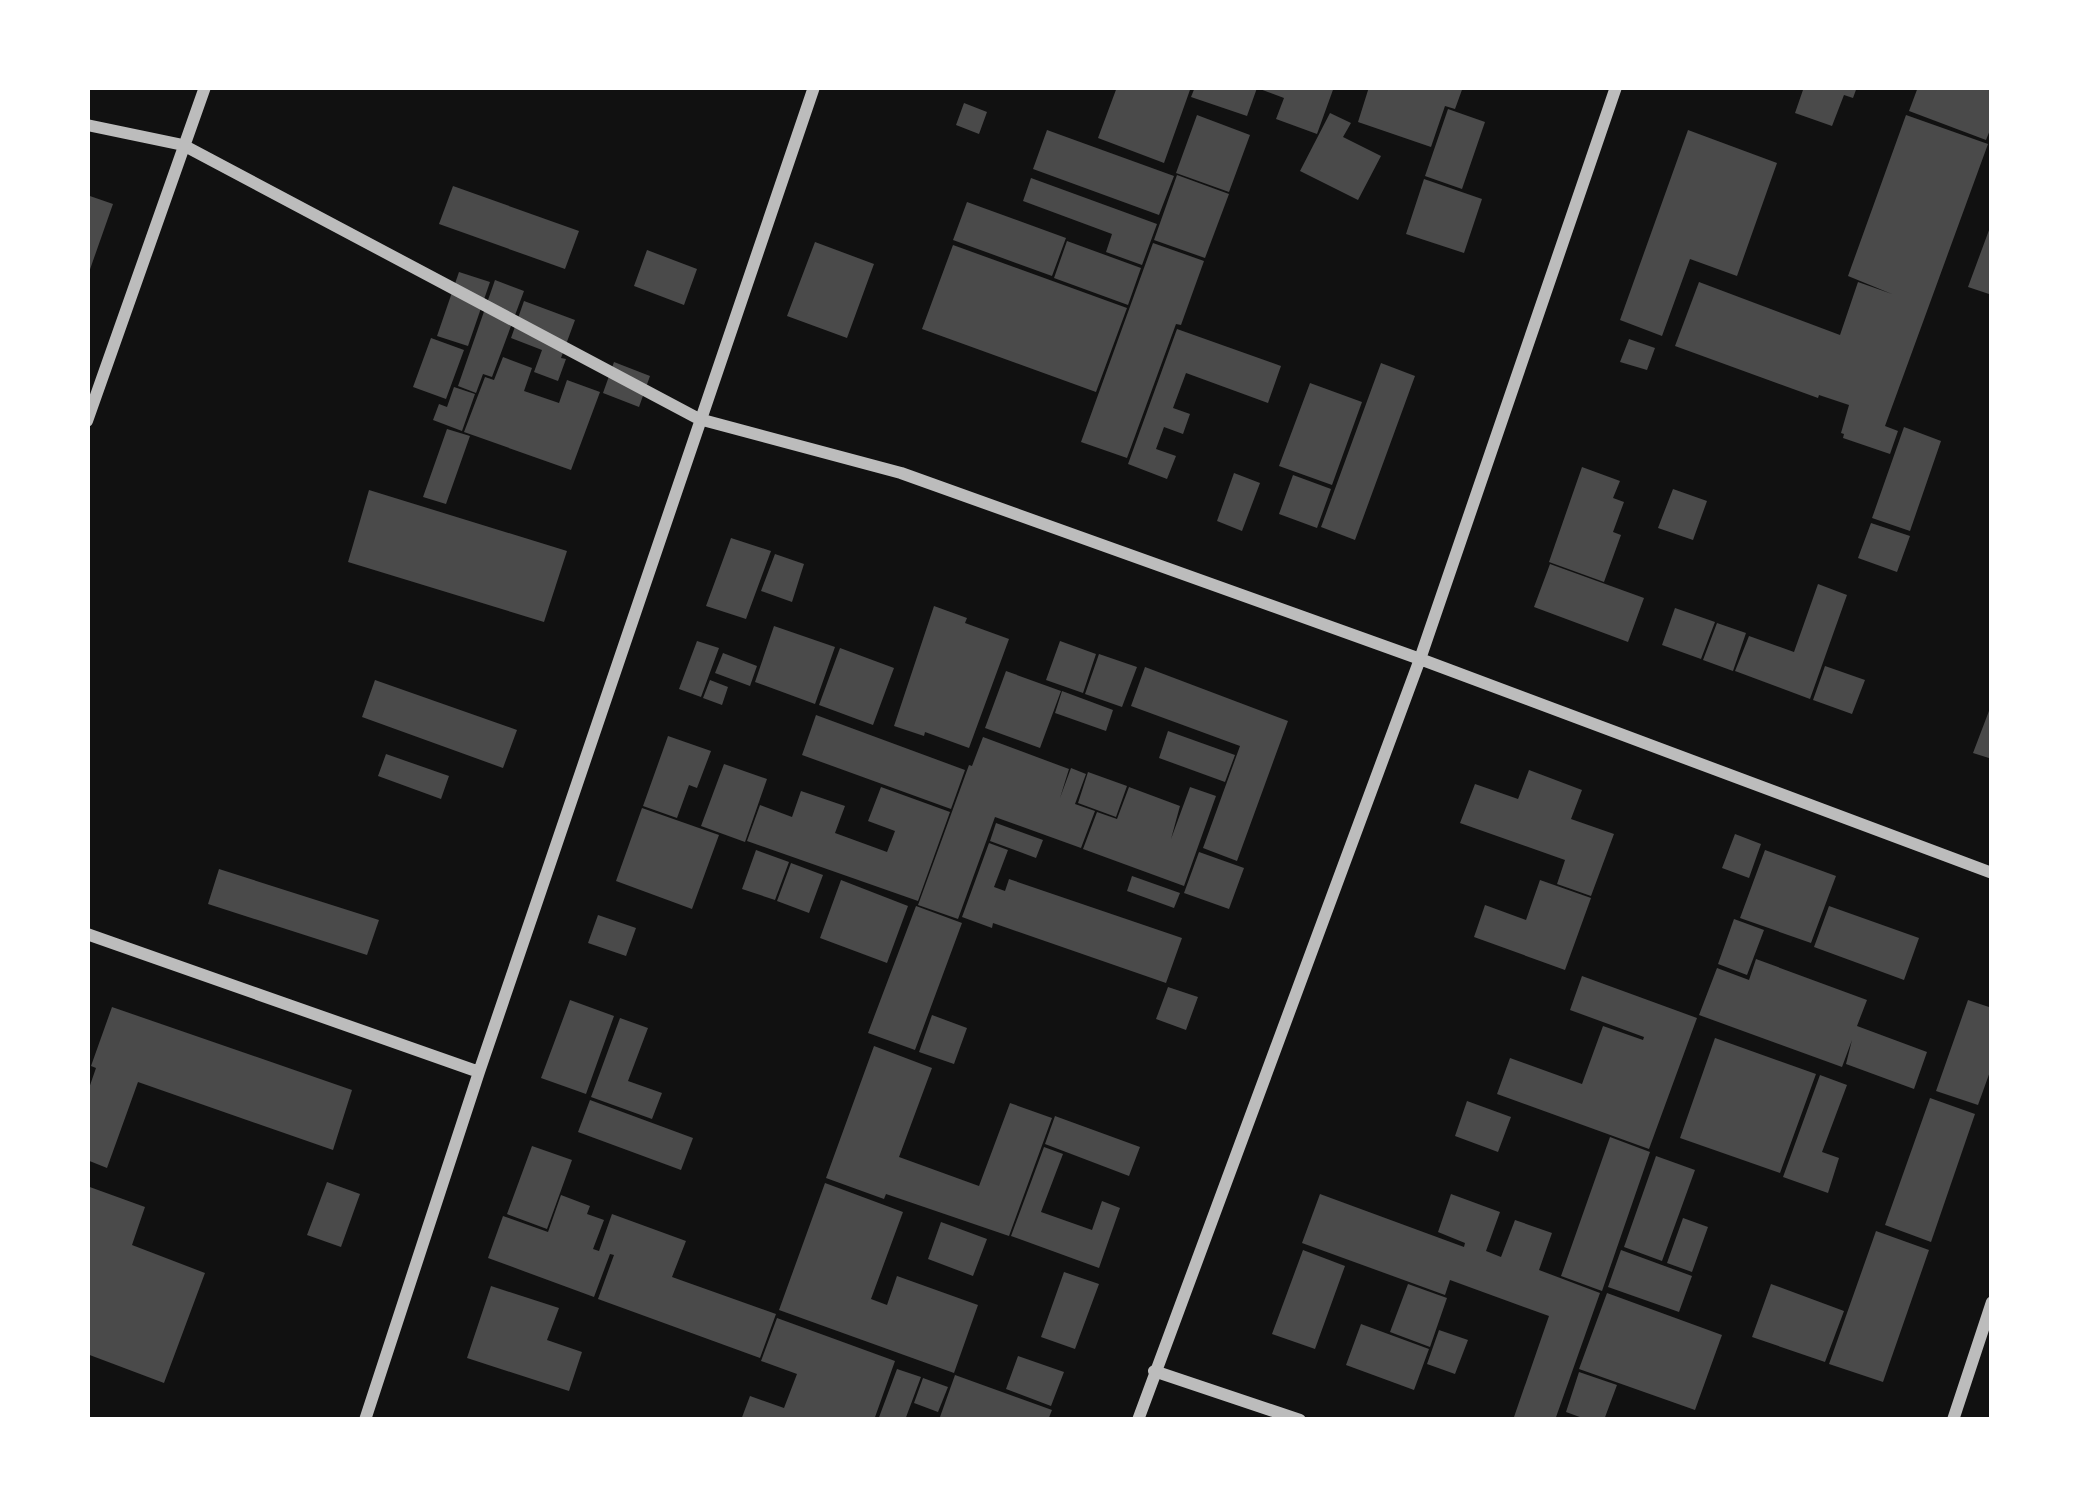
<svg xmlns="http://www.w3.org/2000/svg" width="2079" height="1507" font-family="Quicksand,sans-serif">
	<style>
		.building { fill: #4a4a4a }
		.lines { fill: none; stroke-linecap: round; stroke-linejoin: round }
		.minor { stroke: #bcbcbc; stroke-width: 12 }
	</style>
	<rect width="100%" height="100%" fill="#111"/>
	<path class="building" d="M1117 87H1191L1164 163 1098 138Z
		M1195 87H1334L1317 134 1276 119 1284 98 1257 88 1247 116 1191 97Z
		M1369 87H1463L1455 109 1445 106 1431 147 1358 122Z
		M1804 87H1857L1853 98 1844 95 1832 126 1795 113Z
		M1918 87H1992V125L1986 140 1909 111Z
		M964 103 987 112 979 134 956 125Z
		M1448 109 1485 122 1462 189 1425 176Z
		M1330 113 1351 123 1343 137 1381 156 1358 200 1300 171Z
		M1197 115 1250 135 1229 192 1176 173Z
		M1906 115 1988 144 1885 426 1898 431 1890 454 1843 438 1844 434 1841 433 1849 405 1819 395 1818 398 1675 346 1699 282 1840 335 1858 282 1892 294 1848 276Z
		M1047 130 1174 176 1159 215 1033 169Z
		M1688 130 1777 163 1737 276 1690 259 1662 336 1620 320Z
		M1177 175 1229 194 1205 258 1154 240Z
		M1031 178 1157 224 1142 265 1106 252 1112 234 1023 201Z
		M1424 179 1482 199 1464 253 1406 234Z
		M453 186 579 231 565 269 439 224Z
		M87 195 113 204 88 275H87Z
		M967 202 1066 238 1052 276 953 240Z
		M1992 222V295L1968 287Z
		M1067 241 1141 268 1128 305 1054 278Z
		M815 242 874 264 847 338 787 316Z
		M1153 243 1204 261 1181 325 1176 324 1127 458 1081 442Z
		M953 245 1127 308 1096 392 922 329Z
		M647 250 697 269 684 305 634 286Z
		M459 272 490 282 468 346 437 336Z
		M495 280 524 291 492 377 483 374 476 393 458 386Z
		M524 301 575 320 561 358 566 359 558 381 534 372 542 350 511 338Z
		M1177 329 1281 366 1268 403 1186 373 1173 408 1190 414 1183 434 1164 427 1156 449 1176 456 1167 479 1128 464Z
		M431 338 464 350 446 399 413 387Z
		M1629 339 1655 348 1647 370 1620 362Z
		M503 357 532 368 524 391 559 403 567 380 600 392 571 470 464 432 485 377 494 380Z
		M614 362 650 376 639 407 603 393Z
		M1381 363 1415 376 1355 540 1321 527Z
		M1310 383 1362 402 1332 485 1279 466Z
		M454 387 475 394 462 431 433 420 439 404 447 407Z
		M1904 427 1941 441 1910 531 1872 518Z
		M447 429 470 436 446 504 423 497Z
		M1582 467 1620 481 1613 498 1624 502 1613 532 1621 535 1604 582 1549 562Z
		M1234 473 1260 483 1242 531 1217 521Z
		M1293 475 1331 489 1317 528 1279 514Z
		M1673 489 1707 501 1693 540 1658 528Z
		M369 490 567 551 544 622 348 562Z
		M1871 523 1910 536 1897 572 1858 558Z
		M731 538 771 551 746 619 706 606Z
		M775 554 804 564 792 602 761 591Z
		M1550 564 1644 598 1628 642 1534 607Z
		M1818 584 1847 595 1810 699 1735 671 1749 636 1794 652Z
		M934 606 967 618 965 623 1009 639 969 748 925 732 924 736 894 726Z
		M1675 608 1715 622 1701 659 1662 645Z
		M1717 623 1746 633 1733 671 1703 660Z
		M774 626 835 647 815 704 755 682Z
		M697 641 719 648 701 697 679 689Z
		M1060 641 1096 654 1083 693 1046 680Z
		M840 648 894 668 873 725 819 705Z
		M723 653 757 666 750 686 715 673Z
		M1099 654 1137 667 1122 707 1085 694Z
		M1825 666 1865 680 1852 714 1813 700Z
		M1145 667 1288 721 1237 861 1203 848 1240 746 1131 706Z
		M1006 671 1061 691 1040 748 985 728Z
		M375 680 517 730 503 768 362 717Z
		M710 680 728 687 722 705 703 698Z
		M1062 691 1113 710 1106 731 1055 713Z
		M1992 703V759L1973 753Z
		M816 715 965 770 951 809 802 755Z
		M1168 731 1235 755 1225 782 1159 758Z
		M668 736 711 751 697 788 689 785 677 818 643 806Z
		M983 737 1069 769 1060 798 1071 768 1086 774 1075 804 1095 811 1081 848 995 817 958 919 918 905 969 765 972 766Z
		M386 754 449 776 441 799 378 776Z
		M724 764 767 779 745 842 701 826Z
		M1529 770 1582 790 1571 819 1614 834 1591 896 1557 884 1565 860 1460 823 1475 784 1518 799Z
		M1088 772 1127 786 1116 817 1078 803Z
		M881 787 950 812 918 901 747 841 760 805 792 817 801 791 845 806 835 833 887 852 895 831 868 821Z
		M1129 787 1180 806 1171 839 1190 787 1216 796 1184 886 1083 849 1097 812 1117 819Z
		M642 808 719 835 692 909 616 881Z
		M996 823 1043 840 1036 858 990 841Z
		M1735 834 1761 844 1749 878 1722 868Z
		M989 843 1008 850 994 887 1005 891 1009 879 1182 938 1166 983 993 923 992 928 962 917Z
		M756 850 789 862 775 900 742 889Z
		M1765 850 1836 876 1811 943 1740 918Z
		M1199 852 1244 868 1229 909 1184 893Z
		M791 863 823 875 809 913 777 901Z
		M219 869 379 920 367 955 208 904Z
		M1132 876 1180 893 1174 908 1127 891Z
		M841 880 908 906 887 963 820 938Z
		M1540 880 1591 898 1565 970 1474 937 1485 905 1526 920Z
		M916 906 962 923 915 1050 868 1033Z
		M1829 906 1919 938 1904 980 1814 947Z
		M598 915 636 928 626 956 588 943Z
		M1734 919 1764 930 1747 975 1718 964Z
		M1756 959 1867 1000 1857 1026 1927 1052 1914 1089 1846 1064 1852 1040 1842 1067 1699 1015 1717 968 1749 980Z
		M1582 976 1697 1018 1649 1149 1497 1094 1510 1058 1582 1084 1603 1026 1643 1040 1644 1037 1570 1010Z
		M1168 987 1198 997 1186 1030 1156 1019Z
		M570 1000 614 1016 586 1094 541 1078Z
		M1968 1000 1992 1008V1066L1978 1105 1936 1091Z
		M112 1007 352 1090 333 1150 138 1082 107 1168 87 1160V1094L96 1068 91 1066Z
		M932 1015 967 1028 954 1064 919 1052Z
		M620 1018 648 1028 628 1081 662 1093 652 1119 591 1097Z
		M1715 1038 1816 1074 1780 1173 1680 1138Z
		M874 1046 932 1068 899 1157 979 1186 1010 1103 1052 1118 1009 1236 886 1194 884 1199 826 1178Z
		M1820 1075 1847 1085 1822 1152 1839 1158 1828 1193 1783 1177Z
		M1930 1098 1975 1114 1931 1242 1885 1225Z
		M590 1100 693 1138 681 1170 578 1132Z
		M1467 1101 1511 1117 1498 1152 1455 1136Z
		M1055 1116 1140 1147 1129 1176 1045 1144Z
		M1610 1137 1650 1152 1602 1291 1561 1276Z
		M532 1146 572 1160 547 1229 507 1214Z
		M1044 1147 1063 1154 1041 1212 1092 1230 1102 1201 1120 1208 1099 1268 1011 1236Z
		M1656 1156 1695 1170 1662 1261 1624 1247Z
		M327 1182 360 1194 341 1247 307 1235Z
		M825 1183 903 1212 871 1299 887 1305 897 1276 978 1305 954 1373 779 1310Z
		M87 1186 145 1207 132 1245 205 1273 164 1383 87 1354Z
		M1320 1194 1464 1247 1465 1243 1438 1232 1451 1194 1500 1212 1486 1251 1501 1257 1515 1220 1552 1233 1539 1270 1600 1293 1555 1420H1522L1514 1417 1549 1316 1450 1280 1445 1295 1302 1243Z
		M561 1195 590 1206 587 1214 604 1220 593 1249 599 1251 612 1214 686 1241 672 1277 776 1314 760 1358 598 1299 614 1255 610 1254 594 1297 488 1258 503 1216 548 1232Z
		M1683 1218 1708 1227 1692 1272 1667 1263Z
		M941 1222 987 1239 973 1276 928 1259Z
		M1876 1231 1929 1250 1883 1382 1829 1364Z
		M1303 1250 1345 1266 1315 1349 1272 1334Z
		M1621 1250 1692 1276 1679 1312 1608 1287Z
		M1064 1272 1099 1284 1075 1349 1041 1337Z
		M1408 1284 1447 1298 1430 1347 1390 1332Z
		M1771 1284 1844 1311 1825 1362 1752 1337Z
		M491 1286 559 1308 547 1340 582 1352 569 1391 467 1358Z
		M1607 1293 1722 1335 1695 1410 1579 1369Z
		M777 1318 895 1361 874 1420H741L750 1396 784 1408 797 1374 761 1361Z
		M1361 1324 1429 1349 1414 1390 1346 1365Z
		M1439 1330 1468 1340 1455 1374 1427 1364Z
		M1018 1356 1064 1372 1051 1406 1006 1389Z
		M897 1369 921 1377 905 1420H878Z
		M1579 1372 1617 1385 1604 1420H1588L1566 1412Z
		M955 1375 1052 1410 1048 1420H948L940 1417Z
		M923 1378 948 1387 938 1412 914 1403Z"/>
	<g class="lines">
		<path class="minor" d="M87 125 183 145 699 419 901 473 1420 659 1992 873
			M87 421 205 87
			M87 934 479 1072
			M1154 1371 1300 1420
			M365 1420 479 1072 814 87
			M1138 1420 1420 659 1616 87
			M1953 1420 1992 1302"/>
	</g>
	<rect width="2079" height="1507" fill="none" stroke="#ffffff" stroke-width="180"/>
</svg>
